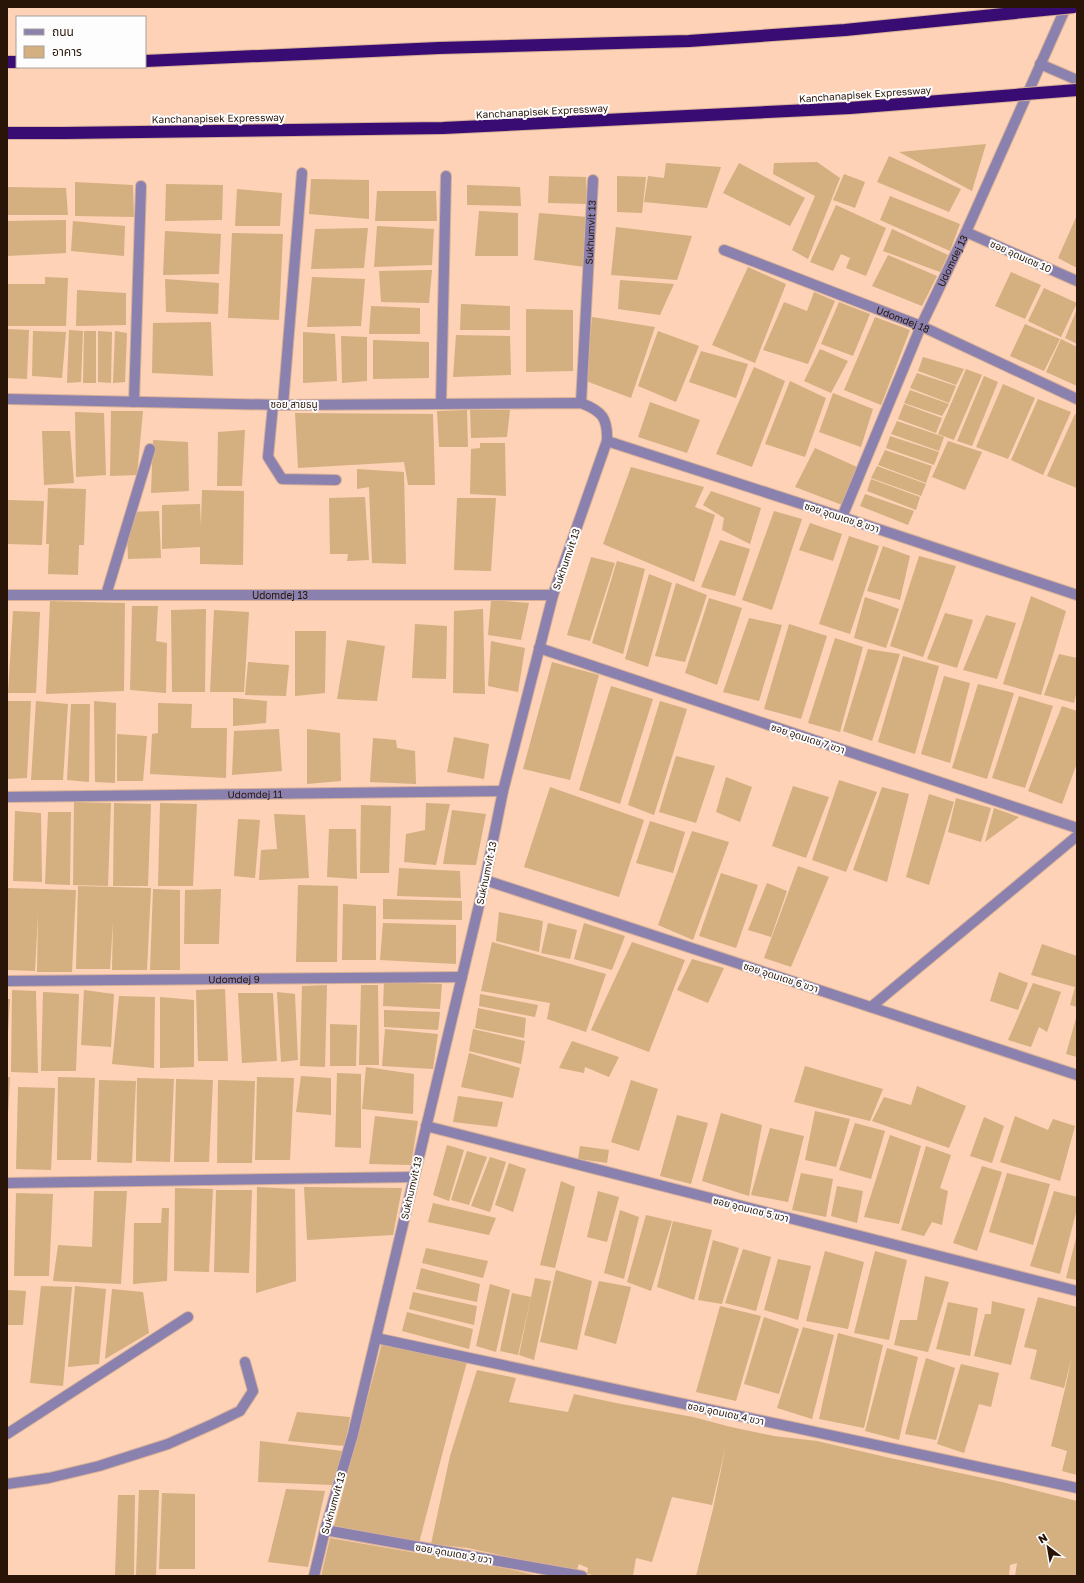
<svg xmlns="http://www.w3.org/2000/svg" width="1084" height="1583" font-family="'Golos Text','Noto Sans Thai',sans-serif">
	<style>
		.building { fill: #d4af80 }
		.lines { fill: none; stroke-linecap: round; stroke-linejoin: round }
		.street-casing { stroke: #d7b097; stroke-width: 12 }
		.highway-casing { stroke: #d7b097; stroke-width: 14 }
		.street { stroke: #8b81af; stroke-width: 10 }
		.highway { stroke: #380c73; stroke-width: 12 }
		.highway-bridge-casing { stroke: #d7b097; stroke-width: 14; stroke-linecap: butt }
		.highway-bridge { stroke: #380c73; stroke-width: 12 }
		.labels { text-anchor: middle; stroke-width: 4; stroke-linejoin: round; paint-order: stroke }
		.street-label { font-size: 10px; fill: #281508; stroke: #fdfdfd }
	</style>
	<rect width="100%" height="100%" fill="#fdd2b6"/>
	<path class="building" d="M986 144 972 191 899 152Z
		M889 156 961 189 949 212 877 182Z
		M817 162 840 178 808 259 792 250 815 196 773 174 774 163Z
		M666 163 721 167 707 208 644 202 648 176 664 178Z
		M739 163 805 198 790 226 723 193Z
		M844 174 865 182 855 208 833 200Z
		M549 176 586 177 587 204 548 203Z
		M617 176 646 177 642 213 617 212Z
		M311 179 369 180V219L309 214Z
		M75 182 133 185 134 217 75 216Z
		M166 184 223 185 222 220 165 221Z
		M467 185 520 187 521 206 467 205Z
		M7 187 66 188 68 215H7Z
		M237 189 282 193 280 226H235Z
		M377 191H436L437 221H375Z
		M890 196 960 224 950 251 880 220Z
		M836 205 886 228 866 276 846 268 850 258 841 254 833 271 810 262Z
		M479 211 518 213V256H475Z
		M539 213 588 217 585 267 534 260Z
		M1077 215V268L1058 258Z
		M66 220V253L7 256V221Z
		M73 221 125 226 124 256 71 251Z
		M377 226 434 229 432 265 374 267Z
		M616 227 692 236 677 280 611 275Z
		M368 228 364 268 311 269 315 229Z
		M892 229 948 255 940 272 883 251Z
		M165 231 221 234 219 274 163 275Z
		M232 233 283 234 279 320 228 318Z
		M888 255 937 276 922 306 872 286Z
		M748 267 786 284 755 363 712 345Z
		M432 270 429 303 381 302 379 271Z
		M1011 272 1041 285 1025 319 995 306Z
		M45 277 68 278 66 326H7V284H45Z
		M312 277 365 279 361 326 307 327Z
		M165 279 219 283 218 314 166 312Z
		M620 280 674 284 660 315 618 309Z
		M1044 288 1077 303 1061 337 1028 321Z
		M77 290 126 293V325L76 326Z
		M814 292 835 301 808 364 763 350 784 302 807 311Z
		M839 302 870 314 853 356 821 344Z
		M461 304 510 306V330H460Z
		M371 306 420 308V334H369Z
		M526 309 573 310V371L526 372Z
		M1077 309V344L1065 338Z
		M592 317 655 327 631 398 586 381Z
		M875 317 910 330 881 405 844 390Z
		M211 322 213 376 152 373 153 323Z
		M1025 324 1060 339 1044 371 1010 356Z
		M7 329 29 330 27 379 7 378Z
		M69 330 83 331 81 382 67 383Z
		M33 331 66 332 62 378 32 376Z
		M84 331H96V383H83Z
		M98 331 112 332 111 383 98 382Z
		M115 331 127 333 125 382 113 383Z
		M658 331 699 346 676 402 638 386Z
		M303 332 335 334 337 381 303 383Z
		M456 335 510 336 511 375 453 377Z
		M341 336 367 337V381L342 383Z
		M1061 339 1077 347V386L1046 372Z
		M373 340 429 342V378L373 379Z
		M820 349 848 361 831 393 804 381Z
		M701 351 748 364 736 398 689 382Z
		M923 357 964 369 956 385 918 371Z
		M754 367 785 381 752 467 716 454Z
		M966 369 982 375 954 440 938 434Z
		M917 373 956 386 949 403 910 388Z
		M984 376 998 382 972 446 957 441Z
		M790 381 826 398 805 457 765 444Z
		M1003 384 1035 398 1008 459 976 447Z
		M910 390 949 404 942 416 904 403Z
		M833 393 873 409 861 447 819 432Z
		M1038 399 1071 412 1043 475 1011 460Z
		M650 402 700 420 687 453 638 437Z
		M904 404 942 418 936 433 898 419Z
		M467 410 468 447H439L437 411Z
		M470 410H510L507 437 471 438Z
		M111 411H143L137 475 110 476Z
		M75 412 104 413 106 475 76 477Z
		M295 413 433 414 435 485H408L404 462 298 468Z
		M1075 414H1077V488L1047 476Z
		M897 421 944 437 939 451 891 434Z
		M245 430 242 486H217L218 432Z
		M42 431H70L74 483 44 485Z
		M890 436 939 452 934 465 886 448Z
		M153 440 188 442 189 491 151 493Z
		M948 441 982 452 965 490 932 477Z
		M480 443H505L506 496 470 494 471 449 480 448Z
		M815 448 857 467 842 505 795 487Z
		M885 450 932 466 926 483 878 465Z
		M877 466 926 484 921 496 871 478Z
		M631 467 704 487 695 507 715 515 694 582 603 544Z
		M357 469 404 472 406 564 372 563 369 487 357 489Z
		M871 479 920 497 916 510 867 491Z
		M48 488 86 489 84 545H79L78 575 48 574 49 544H46Z
		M202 490 244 491 243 565 200 564V547L162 549V505L200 504 201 526Z
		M711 491 761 508 750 544 722 530 724 518 703 505Z
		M865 494 914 511 908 525 860 506Z
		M365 497 369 560 347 561 348 554H330L329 498Z
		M457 498H496L491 571 454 570Z
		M8 500 44 501 42 545 7 544Z
		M159 511 161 558 128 559 126 512Z
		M774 511 802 519 772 610 742 600Z
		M810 523 842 534 833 561 799 550Z
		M849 536 879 546 850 634 819 624Z
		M720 540 750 549 735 596 701 587Z
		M883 546 910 556 900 600 867 591Z
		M919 556 956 566 923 657 890 646Z
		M591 557 615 563 590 641 567 635Z
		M617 561 645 569 623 654 592 643Z
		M649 574 672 583 648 667 625 659Z
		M676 583 707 595 685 662 655 656Z
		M1031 596 1066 611 1041 695 1003 684Z
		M865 597 899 609 886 648 854 638Z
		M709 598 742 608 717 685 685 673Z
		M491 600 529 603 521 640 488 635Z
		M50 601 125 603 124 691 46 694Z
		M132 606H158L156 641 167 643 166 693 130 690Z
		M206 609 205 692H172L171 610Z
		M483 609 485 694 453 693 454 611Z
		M214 610 249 612 244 692H210Z
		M13 611 40 612 36 693H8Z
		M945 613 973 620 957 668 927 659Z
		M986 615 1016 623 997 679 963 670Z
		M749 618 782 625 759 701 723 692Z
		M415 624 447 626 446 679 412 678Z
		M789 624 827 636 801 719 764 709Z
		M295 631H326L325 693 295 696Z
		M835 638 863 647 840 732 808 723Z
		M347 640 385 646 377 701 337 699Z
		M491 641 525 648 518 692 488 686Z
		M868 649 900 654 872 741 843 731Z
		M1059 654 1077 658V691L1074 703 1044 695Z
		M903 656 939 666 915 754 878 742Z
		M248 662 289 665 286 696 245 695Z
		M552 662 599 675 570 780 523 769Z
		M944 676 970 683 950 763 921 754Z
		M978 684 1014 693 987 779 952 768Z
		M611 686 653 699 620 804 579 790Z
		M1019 696 1053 706 1025 788 992 778Z
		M233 698 267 701 266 723 233 726Z
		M7 701H31L27 778 7 779Z
		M36 701 68 704 63 780H31Z
		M94 701 116 703 115 783 95 782Z
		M660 701 687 709 654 815 628 805Z
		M158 703 192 704 191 728H227L226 778 150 774 152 734 158 733Z
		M71 704H90L89 782 67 780Z
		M1062 706 1077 711V763L1062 804 1028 791Z
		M279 729 282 771 232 775 234 731Z
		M307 729 340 733 341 781 307 784Z
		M117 734 147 736 143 781H117Z
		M454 737 489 744 484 779 447 772Z
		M373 738 396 740 397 748 415 751 416 784 370 782Z
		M676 756 715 766 696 823 659 812Z
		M726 777 752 787 740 822 716 812Z
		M839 780 877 792 846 872 812 860Z
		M793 786 829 797 806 858 772 846Z
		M550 787 644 820 619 897 524 867Z
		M882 787 909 794 887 882 853 870Z
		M929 794 954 802 929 885 906 877Z
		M956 798 991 808 981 842 948 832Z
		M74 802 111 803 108 886 73 885Z
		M114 803 151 804 148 886H113Z
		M160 803 197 804 193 886H158Z
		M426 803 450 804 436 865 404 862 406 834 425 830Z
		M361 805 391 806 389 873H360Z
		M994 808 1019 817 985 842Z
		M452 810 486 814 476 865 443 864Z
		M15 811 41 813 42 882 13 881Z
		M48 812H71L70 885 45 884Z
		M274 814 305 815 309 878 259 880 261 850 277 849Z
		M238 819 260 820 255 878 234 876Z
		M650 821 685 832 673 873 636 863Z
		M329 829H356L357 879 327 877Z
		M692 831 729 842 693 940 658 925Z
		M798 866 829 877 791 967 764 958Z
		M399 868 460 871 461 898 397 896Z
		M721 873 758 885 736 948 699 936Z
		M767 883 787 891 771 937 748 930Z
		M298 885 338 886 337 962H296Z
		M78 886 151 888 147 970H112L113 922 110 969H76Z
		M7 888 76 890 72 972H37L38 914 35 971 7 970Z
		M153 889 180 890V970H150Z
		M221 889 219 944H184L185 890Z
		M383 899 462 901V920L383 919Z
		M343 904 376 906V960H342Z
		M499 912 543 921 539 952 496 941Z
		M383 923 456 925V964L380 960Z
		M548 923 577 930 570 959 541 953Z
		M584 923 625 936 612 970 574 959Z
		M492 942 606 974 586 1032 547 1019 550 1003 481 991Z
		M632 942 685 960 649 1052 591 1030Z
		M1042 944 1077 956V1007L1070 1005 1075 987 1031 975Z
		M692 959 724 968 708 1003 677 990Z
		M999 972 1028 983 1018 1010 990 1001Z
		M384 982 442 984 440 1009 383 1006Z
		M1033 983 1061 992 1047 1032 1039 1027 1031 1047 1008 1040Z
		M327 985 325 1067 300 1066 302 986Z
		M361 985H378L379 1065H359Z
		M225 989 228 1061H198L196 990Z
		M12 990 36 991 38 1073 11 1072Z
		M84 990 114 994 111 1047 81 1045Z
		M43 992 79 994 76 1071H41Z
		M277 992 295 994 298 1060 281 1062Z
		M238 993H273L277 1061 242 1063Z
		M480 994 538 1005 535 1017 479 1006Z
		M119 996 155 997 154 1068 112 1064Z
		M160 997 194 1000V1067L160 1068Z
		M7 999H10L8 1032H7Z
		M478 1008 526 1018 524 1038 475 1028Z
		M384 1010 440 1012 438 1030 384 1027Z
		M1076 1018H1077V1057L1066 1054Z
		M330 1024 357 1025 356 1066H330Z
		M385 1029 438 1034 433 1069 382 1066Z
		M473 1029 525 1041 521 1064 469 1051Z
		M572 1041 619 1057 609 1077 585 1067 584 1073 559 1068Z
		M469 1053 520 1068 513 1098 461 1087Z
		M805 1066 883 1089 870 1121 794 1102Z
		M366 1067 414 1074 413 1114 362 1109Z
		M337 1073 361 1074V1148L335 1147Z
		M301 1076 331 1078V1115L296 1112Z
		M7 1077H10L8 1114H7Z
		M58 1077 95 1078 91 1160H57Z
		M257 1077 294 1078 290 1160H255Z
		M137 1078 174 1079 170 1162 136 1161Z
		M176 1079 213 1080 209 1162H174Z
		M99 1080 136 1081 132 1163 97 1162Z
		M218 1080 255 1081 252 1163H217Z
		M631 1080 658 1089 639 1151 611 1142Z
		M917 1086 966 1106 949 1148 872 1121 884 1097 911 1105Z
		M18 1087 55 1088 51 1170 16 1169Z
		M458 1096 503 1102 497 1127 453 1122Z
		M815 1111 850 1119 836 1167 805 1160Z
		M721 1113 762 1125 749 1196 702 1181Z
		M677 1115 708 1123 691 1184 660 1176Z
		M375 1116 418 1121 411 1165 369 1164Z
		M1015 1116 1048 1130 1053 1119 1075 1126 1060 1181 1000 1162Z
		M984 1117 1004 1126 992 1163 970 1156Z
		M855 1123 885 1131 871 1179 839 1170Z
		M770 1128 804 1136 788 1202 751 1195Z
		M890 1135 921 1146 899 1224 864 1217Z
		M447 1145 464 1150 449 1201 433 1195Z
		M580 1146 609 1150 607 1163 578 1159Z
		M926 1146 951 1155 940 1188 948 1191 942 1225 932 1222 924 1236 901 1230Z
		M467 1151 487 1157 469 1205 451 1200Z
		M490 1157 506 1162 490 1212 471 1206Z
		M509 1163 526 1169 513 1212 495 1205Z
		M982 1166 1002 1172 977 1251 953 1243Z
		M801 1173 833 1179 826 1217 792 1210Z
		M1007 1173 1050 1184 1033 1245 989 1232Z
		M561 1181 575 1187 555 1268 540 1265Z
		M837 1186 863 1191 857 1223 831 1216Z
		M257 1187 295 1189 296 1281 256 1293Z
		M304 1187 402 1188 393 1235 307 1240Z
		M175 1188 213 1189 209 1272 174 1271Z
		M216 1190H252L249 1273 214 1272Z
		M94 1191H127L121 1284 53 1281 58 1245 92 1247Z
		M598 1191 619 1197 607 1242 587 1237Z
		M1054 1191 1077 1197V1209L1060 1274 1030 1266Z
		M16 1193 53 1194 49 1276H14Z
		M433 1203 496 1218 489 1235 428 1222Z
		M162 1208H169L167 1281 133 1284 134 1223H161Z
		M620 1210 639 1217 624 1279 604 1273Z
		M646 1215 672 1221 651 1291 627 1282Z
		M673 1221 712 1230 694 1300 657 1287Z
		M1076 1238H1077V1280L1066 1278Z
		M713 1240 739 1248 722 1304 698 1300Z
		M426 1248 488 1261 483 1278 422 1263Z
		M743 1249 771 1257 756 1311 725 1303Z
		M825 1251 864 1262 848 1329 806 1321Z
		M875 1251 907 1260 889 1340 854 1333Z
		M778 1259 811 1266 798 1320 764 1310Z
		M421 1268 480 1284 477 1302 416 1289Z
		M556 1270 592 1281 577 1350 540 1342Z
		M925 1276 949 1282 928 1352 894 1345 900 1320H917Z
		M535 1278 551 1281 534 1360 519 1355Z
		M599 1281 631 1287 616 1344 584 1335Z
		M490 1284 510 1290 496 1352 476 1346Z
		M41 1286 72 1287 63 1386 30 1383Z
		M75 1286 106 1289 99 1364 68 1367Z
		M112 1289 143 1292 149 1333 105 1359Z
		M7 1290 26 1291 23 1325H7Z
		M413 1292 477 1306 474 1325 409 1309Z
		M512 1293 531 1297 518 1355 500 1351Z
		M1038 1297 1077 1307V1336L1064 1388 1030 1379 1037 1350 1024 1347Z
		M992 1301 1025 1309 1011 1365 974 1356 985 1314H991Z
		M948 1302 978 1308 970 1356 936 1349Z
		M720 1306 761 1316 736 1401 696 1392Z
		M407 1312 473 1329 469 1349 402 1331Z
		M764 1317 799 1329 779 1394 744 1384Z
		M803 1327 834 1335 812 1419 777 1408Z
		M838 1333 883 1345 864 1428 819 1419Z
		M1076 1337H1077V1475L1062 1471 1067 1451 1051 1446 1065 1389Z
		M382 1343 467 1362 453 1413 419 1543 334 1526Z
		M887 1348 918 1357 899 1440 865 1431Z
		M926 1358 955 1368 936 1440 905 1434Z
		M961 1364 999 1373 991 1407 979 1404 964 1453 937 1444Z
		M477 1370 516 1378 509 1402 568 1412 574 1394 616 1403 693 1417 731 1427 774 1436 817 1441 890 1458 1002 1482 1077 1501V1576H1015L1017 1563 1010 1565 1009 1576H696L713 1509 726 1445 712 1505 672 1497 652 1562 636 1558 633 1576H600L587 1574 588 1568 579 1564 576 1572 468 1548 431 1544 450 1456Z
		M297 1412 350 1417 345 1446 288 1441Z
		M260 1441 343 1451 333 1485 258 1482Z
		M286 1489 325 1491 308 1567 268 1562Z
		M139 1490H159L156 1576 136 1575Z
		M162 1493 195 1494V1569H159Z
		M118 1495H135L134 1575H115Z
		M330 1538 509 1569 539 1576H321Z"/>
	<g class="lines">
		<g class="street-casing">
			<g id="street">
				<path d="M1040 64 1077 80"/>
				<path d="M966 232 1077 281"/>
				<path id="s1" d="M724 250 921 326 1077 399"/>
				<path d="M7 399 283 405 581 403C602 411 608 418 607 441L553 595 503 791 485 880 353 1434 325 1530 314 1576"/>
				<path d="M134 402 141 186"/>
				<path id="s2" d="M581 403 593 180"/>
				<path d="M441 404 446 176"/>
				<path d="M273 405 268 457 282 479 336 480"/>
				<path d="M283 405 302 173"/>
				<path d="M607 441 842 517 1077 595"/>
				<path id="s3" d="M842 517 921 326 966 232 1066 7"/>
				<path id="s4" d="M7 595H553"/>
				<path d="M106 595 150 449"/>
				<path d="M539 648 1077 828"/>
				<path id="s5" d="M7 797 503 791"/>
				<path d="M485 880 1077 1075"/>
				<path id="s6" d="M7 981 462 977"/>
				<path d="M871 1007 1077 836"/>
				<path d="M426 1126 1077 1291"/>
				<path d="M7 1183 414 1177"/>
				<path d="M376 1338 1077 1488"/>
				<path d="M7 1434 188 1317"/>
				<path d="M7 1484 49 1478 99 1466 168 1444 213 1424 240 1411 253 1391 245 1362"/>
				<path d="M325 1530 582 1576"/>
			</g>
		</g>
		<g class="highway-casing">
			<path id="highway" d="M7 62H17
				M7 133H64"/>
		</g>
		<use href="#street" class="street"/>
		<use href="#highway" class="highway"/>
		<g class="highway-bridge-casing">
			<path id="highway-bridge" d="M145 61 439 48 689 41 845 30 1074 7
				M64 133 443 128 850 108 1077 90"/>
		</g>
		<use href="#highway-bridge" class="highway-bridge"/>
	</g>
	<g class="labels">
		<g class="street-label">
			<text transform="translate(865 94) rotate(-4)" y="4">Kanchanapisek Expressway</text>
			<text transform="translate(542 111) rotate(-3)" y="4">Kanchanapisek Expressway</text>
			<text transform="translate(218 118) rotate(-1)" y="4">Kanchanapisek Expressway</text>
			<text dy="4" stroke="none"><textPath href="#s2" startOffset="171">Sukhumvit 13</textPath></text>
			<text transform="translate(1021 256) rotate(24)" y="4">ซอย อุดมเดช 10</text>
			<text dy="4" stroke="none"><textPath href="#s3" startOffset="279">Udomdej 13</textPath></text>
			<text dy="4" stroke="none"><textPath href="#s1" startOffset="192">Udomdej 18</textPath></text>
			<text x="294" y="408">ซอย สายธนู</text>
			<text transform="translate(842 517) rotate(18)" y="4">ซอย อุดมเดช 8 ขวา</text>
			<text transform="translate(566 559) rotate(-71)" y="4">Sukhumvit 13</text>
			<text dy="4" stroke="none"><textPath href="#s4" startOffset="273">Udomdej 13</textPath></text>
			<text transform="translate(808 738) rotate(18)" y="4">ซอย อุดมเดช 7 ขวา</text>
			<text dy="4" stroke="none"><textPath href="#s5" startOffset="248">Udomdej 11</textPath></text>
			<text transform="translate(486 873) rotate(-78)" y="4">Sukhumvit 13</text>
			<text transform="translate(781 977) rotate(18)" y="4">ซอย อุดมเดช 6 ขวา</text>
			<text dy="4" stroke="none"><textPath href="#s6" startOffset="227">Udomdej 9</textPath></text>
			<text transform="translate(411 1188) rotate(-77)" y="4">Sukhumvit 13</text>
			<text transform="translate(751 1209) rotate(14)" y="4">ซอย อุดมเดช 5 ขวา</text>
			<text transform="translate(726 1413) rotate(12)" y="4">ซอย อุดมเดช 4 ขวา</text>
			<text transform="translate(333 1503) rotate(-74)" y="4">Sukhumvit 13</text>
			<text transform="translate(454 1553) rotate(10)" y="4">ซอย อุดมเดช 3 ขวา</text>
		</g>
	</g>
	<rect width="1084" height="1583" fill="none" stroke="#281508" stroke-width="16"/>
	<rect x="16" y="16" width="130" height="52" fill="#fdfdfd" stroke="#a8a09b"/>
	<rect x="24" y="29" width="20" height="6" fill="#8b81af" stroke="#a8a09b"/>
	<text x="52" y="36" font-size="12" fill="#281508">ถนน</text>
	<rect x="24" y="46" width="20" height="12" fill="#d4af80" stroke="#a8a09b"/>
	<text x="52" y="56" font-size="12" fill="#281508">อาคาร</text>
	<g transform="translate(1048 1547) rotate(329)" stroke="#fdfdfd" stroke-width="3" paint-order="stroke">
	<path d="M0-3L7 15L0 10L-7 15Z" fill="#281508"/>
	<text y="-6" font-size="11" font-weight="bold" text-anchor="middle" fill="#281508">N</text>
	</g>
</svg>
